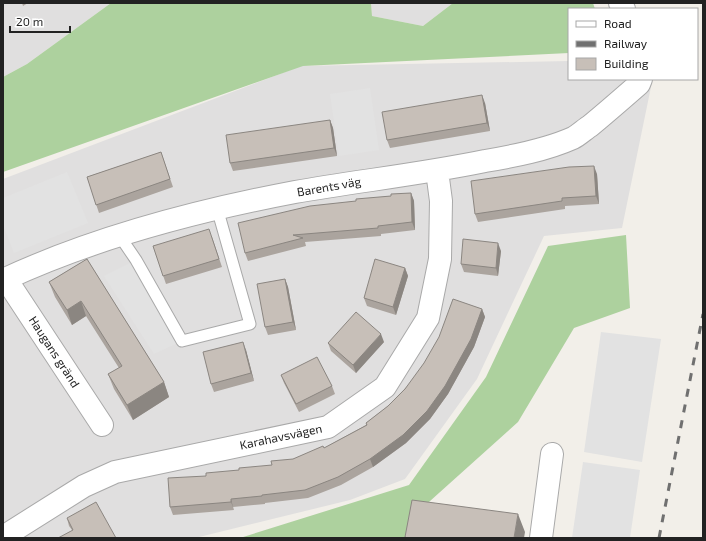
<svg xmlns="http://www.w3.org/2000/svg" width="706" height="541" font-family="'Exo 2',sans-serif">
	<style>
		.residential { fill: #e0dfdf }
		.forest { fill: #add19e }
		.parking { fill: #e2e2e2 }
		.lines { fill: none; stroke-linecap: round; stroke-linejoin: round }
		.lane-casing { stroke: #a9a9a9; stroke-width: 13 }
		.street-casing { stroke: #a9a9a9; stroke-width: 24 }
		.lane { stroke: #fff; stroke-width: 11 }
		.street { stroke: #fff; stroke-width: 22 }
		.rail { stroke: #707070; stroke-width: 3; stroke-dasharray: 8 8; stroke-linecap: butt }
		.wall { fill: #aba49e }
		.shaded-wall { fill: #8b8681 }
		.building { fill: #c7bfb8; stroke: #8b8681 }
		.labels { text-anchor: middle; stroke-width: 4; stroke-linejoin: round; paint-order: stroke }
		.street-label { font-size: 12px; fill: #222; stroke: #fff }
	</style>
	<rect width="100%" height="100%" fill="#f2efe9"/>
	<path class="residential" d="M3 3H111L27 64 3 77Z
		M371 3H453L423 26 372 16Z
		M569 61V79H647L652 82 622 228 544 236 477 379 405 479 350 500 195 538H3V179L301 66Z"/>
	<path class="forest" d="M111 3H371L372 16 423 26 453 3H593L595 9H569V53L303 66 3 172V77L27 64Z
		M626 235 630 308 574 328 518 422 410 519 405 538H240L409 485 486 377 548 246Z"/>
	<path class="parking" d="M370 88 379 150 339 156 330 94Z
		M67 172 88 223 14 253 3 225V198Z
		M136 260 182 341 154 354 104 276Z
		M601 332 661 339 642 462 584 452Z
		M583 462 640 470 630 538H572Z"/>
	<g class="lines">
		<g class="lane-casing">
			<path id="lane" d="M119 235 136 260 182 341 250 324 217 208"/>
		</g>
		<g class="street-casing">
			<path id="street" d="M620 3 624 9
				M6 279 102 425
				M3 280C95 237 195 211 295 192 358 181 422 174 485 161 515 156 546 150 573 138 579 135 585 129 590 126 607 112 623 98 639 84L641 79
				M3 537 84 486 115 472 328 427 385 387 428 318 440 259 441 201 437 171
				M541 538 552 454"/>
		</g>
		<use href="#lane" class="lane"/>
		<use href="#street" class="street"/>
		<path class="rail" d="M659 538 703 314"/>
	</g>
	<path class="wall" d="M22 3H28L23 6Z
		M485 103 490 131 390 148 387 140Z
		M330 120 333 128 337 156 233 171 230 163Z
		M161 152 173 187 99 213 87 177Z
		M597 174 599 204 565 206V209L478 222 475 214Z
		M411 193 414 201 415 230 381 234V236L305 242 306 246 248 261 245 253 356 201Z
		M212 237 222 267 166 284 153 246Z
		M501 251 498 276 464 272 461 264Z
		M87 259 164 382 169 397 133 420 114 389 108 374 119 368 86 316 72 325 55 297 49 282Z
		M405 268 408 276 396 315 367 306 364 298Z
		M285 279 288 287 296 330 268 335 265 327Z
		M482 309 485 317 474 347 448 394 430 419 406 443 373 467 341 485 308 498 265 503V504L233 507 234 510 173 515 170 507 206 476 272 465 293 459 324 448 366 425V423L388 406Z
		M384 342 356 373 331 351 328 343Z
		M246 350 254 381 214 392 211 384Z
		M281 375 332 386 335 394 299 412 284 383Z
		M67 518 116 538 72 530 69 526Z"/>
	<path class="shaded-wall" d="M482 95 485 103 490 131 487 123Z
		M330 120 333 128 337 156 334 148Z
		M594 166 597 174 599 204 596 196Z
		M411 193 414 201 415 230 412 222Z
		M498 243 501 251 498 276 496 268Z
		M405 268 408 276 396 315 393 307Z
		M285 279 288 287 296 330 293 322Z
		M81 301 86 316 72 325 67 310Z
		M482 309 485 317 474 347 448 394 430 419 406 443 373 467 370 459Z
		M381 334 384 342 356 373 353 365Z
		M243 342 246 350 254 381 251 373Z
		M164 382 169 397 133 420 127 405Z
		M231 499 233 507 234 510 231 502Z
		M518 514 525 532 524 538H514Z"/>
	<path class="building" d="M482 95 487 123 387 140 382 112Z
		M330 120 334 148 230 163 226 135Z
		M161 152 170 179 96 205 87 177Z
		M594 166 596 196 562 198V201L475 214 471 181 569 167Z
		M411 193 412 222 378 226V228L293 235 303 238 245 253 238 223 310 206 356 201V199L391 196V194Z
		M209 229 219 259 163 276 153 246Z
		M463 239 498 243 496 268 461 264Z
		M87 259 164 382 127 405 108 374 122 366 81 301 67 310 49 282Z
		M375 259 405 268 393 307 364 298Z
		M285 279 293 322 265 327 257 284Z
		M453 299 482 309 471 339 445 386 427 411 403 435 370 459 338 477 305 490 262 495V496L231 499V502L170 507 168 478 206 476V473L239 470V468L272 465 271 461 293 459 323 446 324 448 367 425 366 423 388 406 405 389 424 363 439 337Z
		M356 312 381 334 353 365 328 343Z
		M243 342 251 373 211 384 203 352Z
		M317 357 332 386 296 404 281 375Z
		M412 500 518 514 514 538H408L405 537Z
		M96 502 116 538H58L73 530 67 518Z"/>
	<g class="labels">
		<g class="street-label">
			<text transform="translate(329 187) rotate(-10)" y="4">Barents väg</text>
			<text transform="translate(54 352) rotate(57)" y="4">Haugans gränd</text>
			<text transform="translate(281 437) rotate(-12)" y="4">Karahavsvägen</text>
		</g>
	</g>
	<rect width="706" height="541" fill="none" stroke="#222222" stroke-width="8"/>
	<rect x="568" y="8" width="130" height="72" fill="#ffffff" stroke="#a7a7a7"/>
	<rect x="576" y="21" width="20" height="6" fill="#ffffff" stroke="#a7a7a7"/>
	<text x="604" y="28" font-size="12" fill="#222222">Road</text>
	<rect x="576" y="41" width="20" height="6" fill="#707070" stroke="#a7a7a7"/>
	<text x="604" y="48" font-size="12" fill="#222222">Railway</text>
	<rect x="576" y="58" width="20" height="12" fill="#c7bfb8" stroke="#a7a7a7"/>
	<text x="604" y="68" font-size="12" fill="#222222">Building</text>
	<path d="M10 26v6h60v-6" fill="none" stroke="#222222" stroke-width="2"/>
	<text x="16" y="26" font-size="12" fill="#222222" stroke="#ffffff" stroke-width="3" paint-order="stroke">20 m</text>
</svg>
